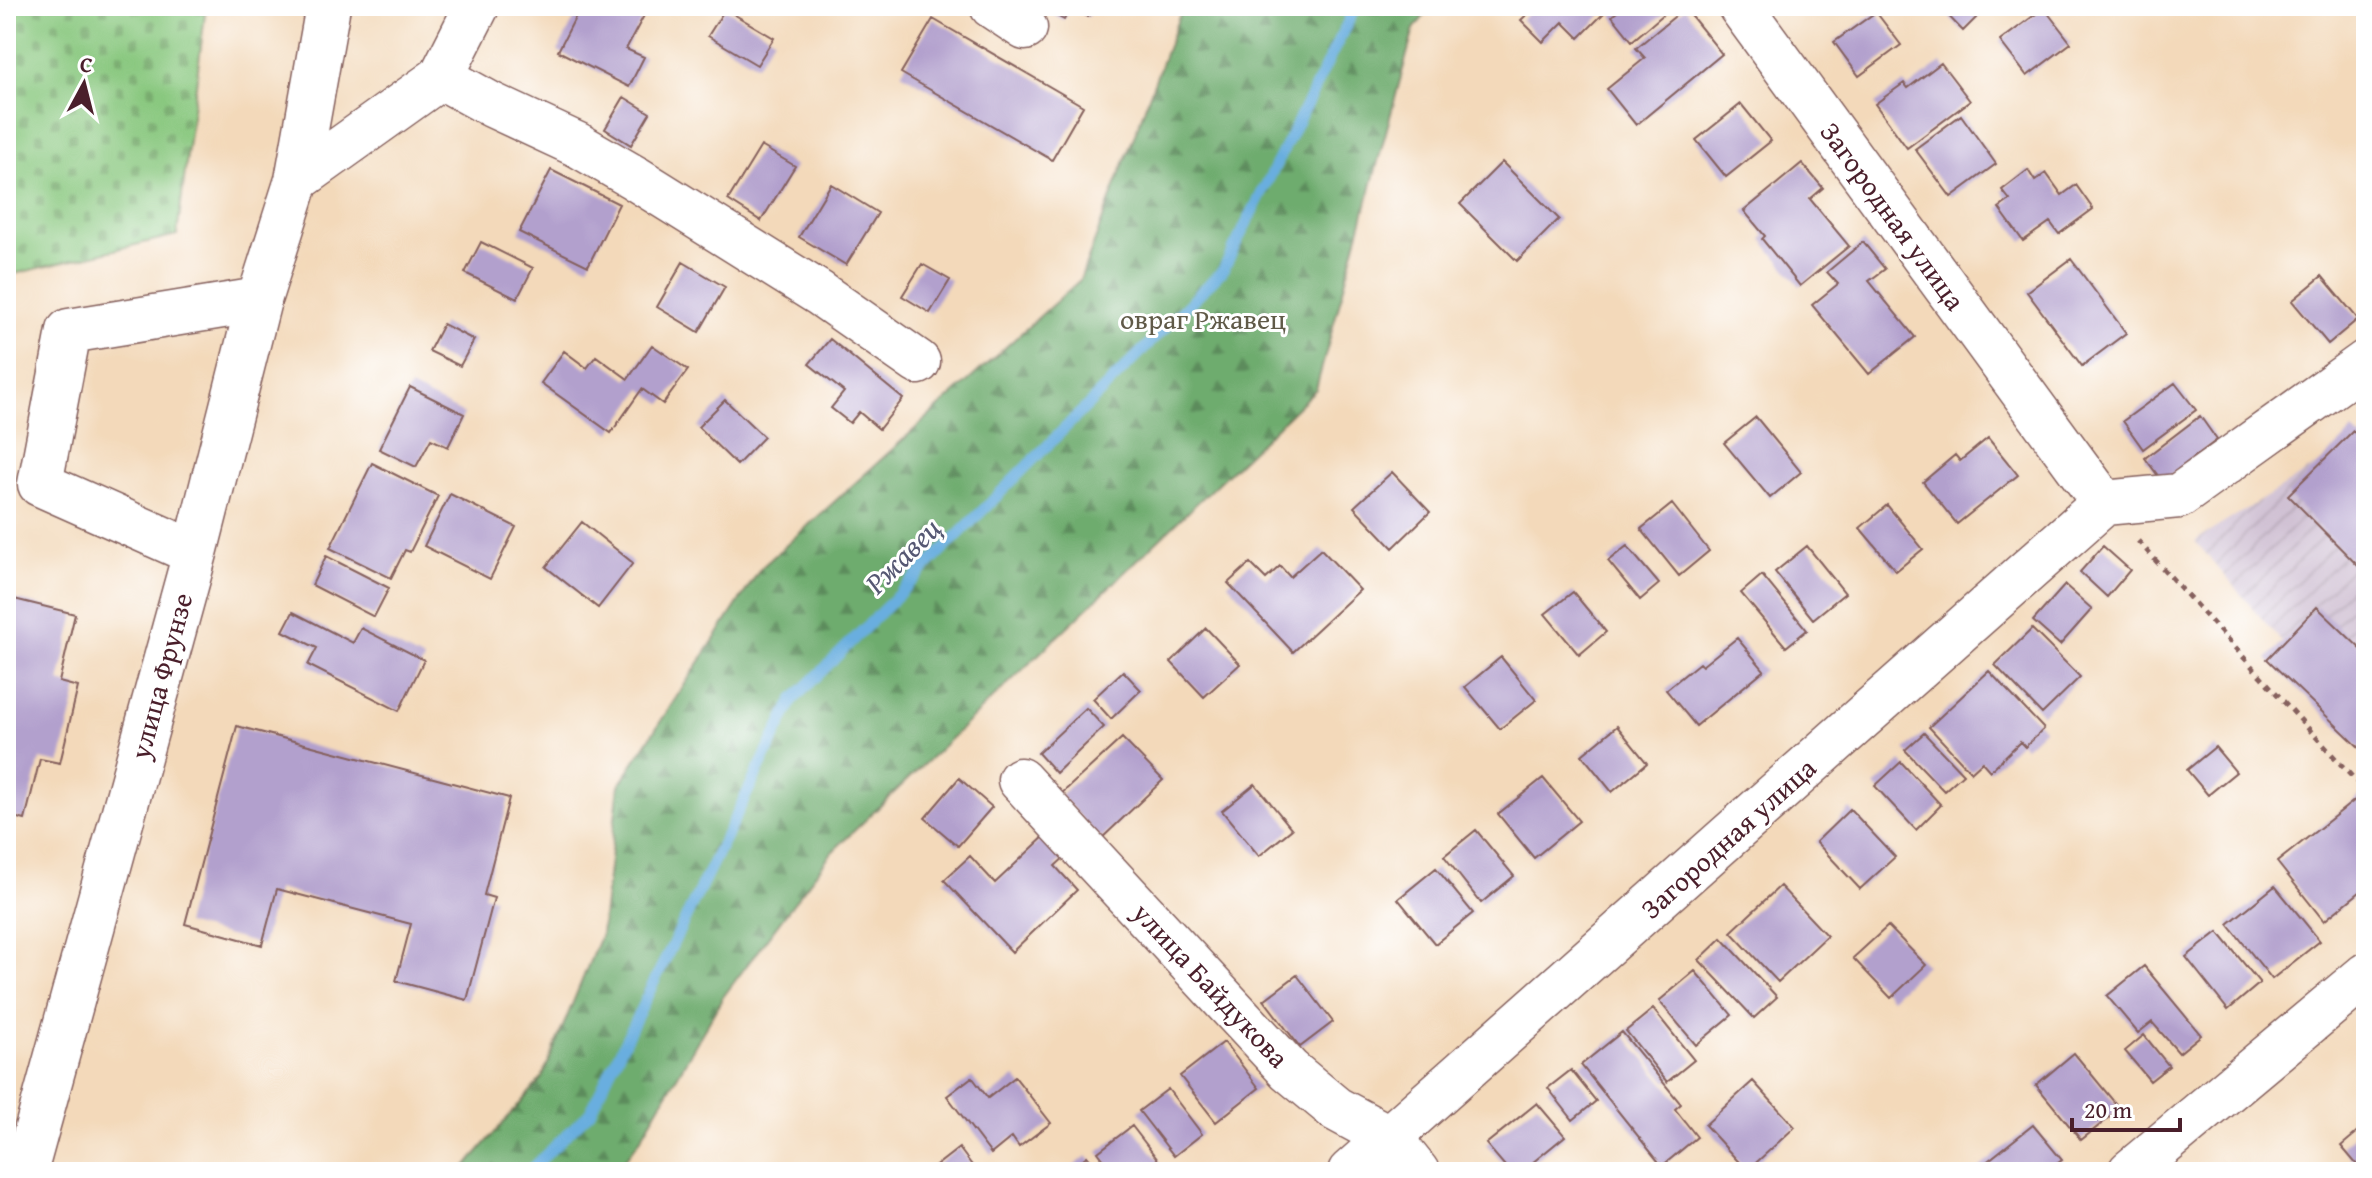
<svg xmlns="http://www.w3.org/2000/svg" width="2372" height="1178" font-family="'Gentium Book Plus',serif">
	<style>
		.industrial { fill: url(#industrial-furrows) }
		.forest { fill: url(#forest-firs); stroke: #5c664c; stroke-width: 2 }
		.cemetery { fill: url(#cemetery-stones); stroke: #6a7455; stroke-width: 2 }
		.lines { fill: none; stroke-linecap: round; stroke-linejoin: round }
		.stream { stroke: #69aedf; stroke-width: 11 }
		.building { fill: #b2a0cd }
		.minor-casing { stroke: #85605d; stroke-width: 47 }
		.path { stroke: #85605d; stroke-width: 5; stroke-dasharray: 6 6; stroke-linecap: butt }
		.minor { stroke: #fff; stroke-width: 44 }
		.labels { text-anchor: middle; stroke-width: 6; stroke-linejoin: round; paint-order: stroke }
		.street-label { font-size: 28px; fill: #4a1f2b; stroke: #fff }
		.park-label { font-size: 28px; fill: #605a48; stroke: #fff }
		.water-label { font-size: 30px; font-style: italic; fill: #565873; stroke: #fff }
	</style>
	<defs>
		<pattern id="industrial-furrows" width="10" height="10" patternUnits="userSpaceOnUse" patternTransform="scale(2)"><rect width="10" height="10" fill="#cebed1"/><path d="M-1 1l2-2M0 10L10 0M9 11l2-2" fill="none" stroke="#b2a3b4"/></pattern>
		<pattern id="forest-firs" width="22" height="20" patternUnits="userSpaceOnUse" patternTransform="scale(2)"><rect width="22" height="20" fill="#6eac6e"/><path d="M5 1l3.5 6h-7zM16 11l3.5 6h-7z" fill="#5c8b5b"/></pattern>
		<pattern id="cemetery-stones" width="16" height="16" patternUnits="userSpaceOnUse" patternTransform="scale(2)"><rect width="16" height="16" fill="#89c87f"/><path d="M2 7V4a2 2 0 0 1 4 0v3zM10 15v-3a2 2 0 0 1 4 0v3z" fill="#78ab6e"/></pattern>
	</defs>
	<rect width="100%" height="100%" fill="#fff"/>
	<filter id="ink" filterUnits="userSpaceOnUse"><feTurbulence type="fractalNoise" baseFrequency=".0125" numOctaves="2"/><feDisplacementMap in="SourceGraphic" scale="16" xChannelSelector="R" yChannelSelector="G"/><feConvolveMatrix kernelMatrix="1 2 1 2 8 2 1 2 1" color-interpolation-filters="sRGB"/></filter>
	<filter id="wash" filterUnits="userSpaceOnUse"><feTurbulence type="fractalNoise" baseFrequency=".006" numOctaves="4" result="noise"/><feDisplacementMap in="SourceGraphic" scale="32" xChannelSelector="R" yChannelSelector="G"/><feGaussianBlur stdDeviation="1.8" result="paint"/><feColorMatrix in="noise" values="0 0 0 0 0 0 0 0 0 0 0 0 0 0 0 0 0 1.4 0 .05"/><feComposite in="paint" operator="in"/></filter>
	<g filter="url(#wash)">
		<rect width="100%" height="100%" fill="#f3d9ba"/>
		<path class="industrial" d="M2366 435V740L2195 541Z"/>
		<path class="forest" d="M1183 6H1432L1414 29 1316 389 832 852 723 997 640 1140 615 1172H461L542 1078 601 934 619 785 761 568 1080 280Z"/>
		<path class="cemetery" d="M6 6H206L177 235 6 276Z"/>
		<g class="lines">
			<path class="stream" d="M528 1172 590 1112 793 700 1223 270 1356 6"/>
		</g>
		<g id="blocks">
			<path class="building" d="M581 6 648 8 626 49 644 57 629 87 558 51Z
				M1039 6H1094L1088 17 1071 7 1064 20Z
				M1536 6H1611L1579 38 1563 22 1543 42 1521 20Z
				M1624 6H1669L1671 8 1632 41 1612 16Z
				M1939 6H1988L1963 31Z
				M1685 8 1722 54 1636 125 1607 89 1645 58 1636 48Z
				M2044 8 2071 43 2027 76 2000 41Z
				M725 9 774 38 757 65 708 36Z
				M1876 12 1901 45 1859 76 1834 42Z
				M933 19 1083 106 1052 160 901 73Z
				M1941 63 1970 101 1907 148 1875 104 1904 83 1908 88Z
				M624 97 650 113 631 145 605 129Z
				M1741 104 1771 141 1726 177 1696 140Z
				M1961 115 1996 164 1951 197 1915 149Z
				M761 146 795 166 761 221 728 200Z
				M1502 162 1559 219 1517 261 1460 204Z
				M1802 163 1823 188 1810 199 1849 246 1800 286 1762 239 1765 236 1744 211Z
				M551 170 619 204 588 266 519 232Z
				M2028 170 2035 181 2046 173 2062 195 2076 185 2093 209 2059 234 2050 222 2023 241 1999 208 2010 200 2002 190Z
				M831 184 878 213 846 265 799 237Z
				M481 242 533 268 517 299 465 273Z
				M1863 242 1885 269 1869 281 1915 337 1869 374 1812 305 1838 284 1827 272Z
				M2071 259 2126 333 2082 366 2027 292Z
				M683 262 725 287 699 332 657 307Z
				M922 264 950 280 930 313 902 296Z
				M2322 276 2358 319 2328 344 2292 301Z
				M443 324 474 340 460 366 429 351Z
				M830 339 903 399 879 429 859 412 850 423 831 408 844 392 809 364Z
				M652 345 688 370 663 404 642 389 611 433 541 383 564 351 587 368 596 356 628 379Z
				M2175 383 2196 410 2143 449 2123 421Z
				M410 387 464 414 448 447 431 439 416 467 379 449Z
				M725 400 764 437 737 465 698 427Z
				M2200 416 2217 440 2162 481 2145 458Z
				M1756 417 1801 472 1770 498 1724 443Z
				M2353 431 2366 444V574L2288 495Z
				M1988 438 2018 475 1957 524 1923 482 1955 455 1960 461Z
				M372 463 438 496 410 552 405 550 391 578 330 548Z
				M1392 472 1430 512 1393 548 1354 507Z
				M450 494 516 527 490 579 424 546Z
				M1672 504 1709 551 1679 576 1641 529Z
				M1887 505 1923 549 1896 571 1860 528Z
				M582 522 633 563 598 608 546 567Z
				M1627 546 1659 584 1640 600 1608 561Z
				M1807 546 1845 593 1813 619 1775 572Z
				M2103 546 2130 570 2107 597 2080 572Z
				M1321 549 1360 590 1293 652 1228 583 1250 563 1266 579 1280 566 1290 577Z
				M326 556 389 588 374 617 312 585Z
				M1762 575 1807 630 1786 647 1741 593Z
				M2065 585 2092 609 2060 645 2033 621Z
				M1573 592 1606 632 1579 655 1545 614Z
				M6 597 75 614 59 682 78 687 60 763 40 759 25 820 6 815Z
				M2317 607 2366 654V754L2267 659Z
				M293 612 353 643 361 628 424 660 399 711 308 665 317 648 283 631Z
				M1206 628 1240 664 1204 697 1171 662Z
				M2032 629 2080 677 2042 714 1995 665Z
				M1737 638 1764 670 1696 726 1666 690 1699 663 1702 666Z
				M1501 657 1536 700 1500 729 1465 687Z
				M1123 671 1141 690 1111 719 1093 699Z
				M1989 671 2044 729 2025 747 2020 742 1990 771 1982 762 1971 772 1929 727Z
				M1086 708 1104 727 1056 773 1038 753Z
				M237 726 509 798 484 895 494 898 467 1000 396 981 411 924 277 889 262 945 185 924Z
				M1617 726 1647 763 1612 792 1582 755Z
				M1924 733 1963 774 1944 791 1905 750Z
				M1122 738 1163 780 1101 839 1060 795Z
				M2215 747 2236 772 2208 795 2187 770Z
				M1901 762 1941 805 1916 830 1875 786Z
				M959 778 992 807 958 846 925 818Z
				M1543 778 1579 821 1534 858 1498 814Z
				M1255 784 1292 829 1259 856 1222 811Z
				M2360 796 2366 804V887L2324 921 2277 862Z
				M1850 809 1895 857 1860 889 1816 842Z
				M1476 830 1514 876 1481 903 1444 856Z
				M1047 834 1067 855 1055 866 1077 890 1012 952 944 880 970 856 995 883Z
				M1436 868 1473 913 1435 944 1398 899Z
				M1780 886 1827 936 1778 982 1731 932Z
				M2275 886 2320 941 2272 979 2228 924Z
				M1888 926 1926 965 1891 998 1853 958Z
				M2218 932 2260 983 2228 1010 2186 957Z
				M1722 938 1777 997 1754 1018 1699 960Z
				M2144 966 2201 1035 2179 1053 2152 1022 2138 1033 2107 996Z
				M1695 971 1732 1015 1696 1045 1659 1001Z
				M1297 975 1333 1022 1300 1047 1264 1000Z
				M1653 1009 1694 1060 1667 1082 1626 1031Z
				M1622 1032 1681 1104 1675 1109 1697 1137 1662 1166 1581 1065Z
				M2144 1035 2169 1066 2150 1081 2125 1051Z
				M1224 1042 1259 1088 1216 1122 1180 1076Z
				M2074 1053 2120 1109 2081 1140 2036 1085Z
				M1571 1070 1596 1101 1573 1120 1548 1088Z
				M972 1077 988 1098 1015 1077 1051 1123 1019 1147 1012 1137 991 1154 947 1096Z
				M1753 1081 1795 1127 1747 1171 1705 1125Z
				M1168 1089 1202 1134 1174 1156 1139 1111Z
				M1537 1103 1565 1136 1521 1172H1510L1486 1144Z
				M2033 1125 2062 1160 2046 1172H1982L1979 1168Z
				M2366 1125V1172H2363L2341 1146Z
				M1132 1126 1165 1169 1161 1172H1113L1098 1152Z
				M959 1148 977 1172H928Z
				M1087 1156 1100 1172H1066Z"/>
		</g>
	</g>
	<g filter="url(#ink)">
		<use href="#blocks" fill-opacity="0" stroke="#85605d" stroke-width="2"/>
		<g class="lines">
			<g class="minor-casing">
				<path id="minor" d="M992 6 1025 28
					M1740 6 2104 503
					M441 77 492 105 578 145 635 178 819 293 918 362
					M297 180 441 77 477 6
					M195 553 40 484 69 331 259 300
					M1020 780 1289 1070 1336 1109 1390 1138 1417 1172
					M25 1172 195 553 259 300 297 180 328 6
					M1350 1172 2104 503 2179 496 2366 362
					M2130 1172 2366 975"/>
			</g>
			<path class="path" d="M2138 541 2366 792"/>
			<use href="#minor" class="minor"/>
		</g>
	</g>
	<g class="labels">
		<g class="street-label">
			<text transform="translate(1893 216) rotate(54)" y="10">Загородная улица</text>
			<text transform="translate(161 676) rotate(-75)" y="10">улица Фрунзе</text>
			<text transform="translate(1728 838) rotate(-42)" y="10">Загородная улица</text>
			<text transform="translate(1211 985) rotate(47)" y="10">улица Байдукова</text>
		</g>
		<g class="park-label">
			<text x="1203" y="329">овраг Ржавец</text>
		</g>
		<g class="water-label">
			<text transform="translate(903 556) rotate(-45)" y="10">Ржавец</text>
		</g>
	</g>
	<rect width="2372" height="1178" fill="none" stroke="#fff" stroke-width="32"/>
	<g transform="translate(84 84) rotate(7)" stroke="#ffffff" stroke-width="6" paint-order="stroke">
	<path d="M0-6L14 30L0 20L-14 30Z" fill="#4a1f2b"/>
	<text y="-12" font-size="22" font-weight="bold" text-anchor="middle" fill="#4a1f2b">С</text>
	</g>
	<path d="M2072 1118v12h108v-12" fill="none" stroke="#4a1f2b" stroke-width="4"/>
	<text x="2084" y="1118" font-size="24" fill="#4a1f2b" stroke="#ffffff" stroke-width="6" paint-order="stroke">20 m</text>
</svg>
